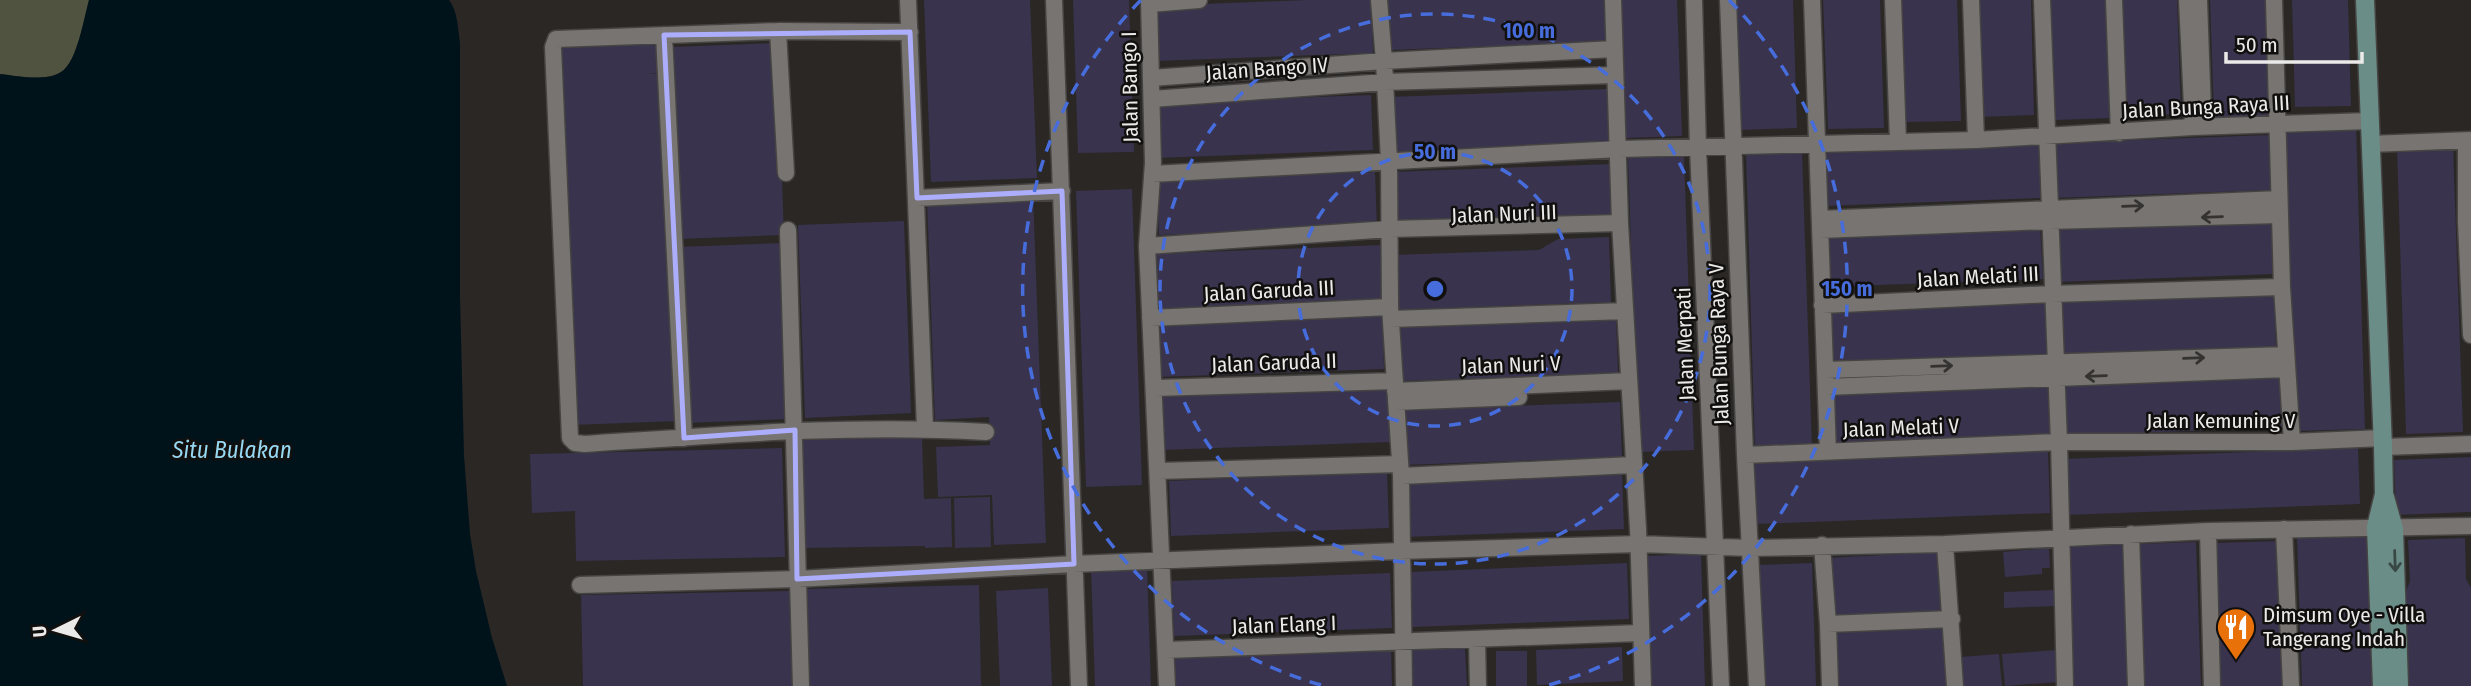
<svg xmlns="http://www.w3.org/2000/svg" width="2471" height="686" font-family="'Fira Sans Condensed',sans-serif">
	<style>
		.green { fill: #4f5340 }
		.water { fill: #00131b }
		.building { fill: #39334d }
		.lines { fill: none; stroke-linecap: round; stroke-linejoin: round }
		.street-casing { stroke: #464443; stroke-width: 19 }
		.secondary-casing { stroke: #464443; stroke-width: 21 }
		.street { stroke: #777471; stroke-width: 16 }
		.secondary { stroke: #6a8e87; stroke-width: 18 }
		.oneway { stroke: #353331 }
		.oneway2 { stroke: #3a4945 }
		.marked { fill: none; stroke: #adaefb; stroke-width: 5; stroke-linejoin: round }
		.ring { fill: none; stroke: #466ddb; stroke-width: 3.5; stroke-dasharray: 12 9 }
		.labels { text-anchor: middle; stroke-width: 5; stroke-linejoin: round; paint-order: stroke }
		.street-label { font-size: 21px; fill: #eceae9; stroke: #12100f }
		.poi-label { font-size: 21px; fill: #eceae9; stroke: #12100f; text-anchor: start }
		.water-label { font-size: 23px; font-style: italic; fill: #96d8f1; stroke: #12100f }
		.centre { fill: #466ddb; stroke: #12100f; stroke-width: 3.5 }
		.ring-label { font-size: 21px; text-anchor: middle; font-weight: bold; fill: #466ddb; stroke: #12100f; stroke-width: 5; stroke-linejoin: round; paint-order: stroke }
	</style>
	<rect width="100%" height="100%" fill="#2a2725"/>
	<path class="green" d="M0 0H89C84 18 77 63 61 72 45 82 18 76 0 74Z"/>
	<path class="water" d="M89 0H449C458 12 458 29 460 44V298L464 456 470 534 476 571 492 638 507 686H0V74C18 76 45 82 61 72 77 63 84 18 89 0Z"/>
	<path class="building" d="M924 0H1030L1037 178 931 182Z
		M1073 0H1129L1134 152 1078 153Z
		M1306 0H1371L1373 53 1155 61 1153 6Z
		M1386 0H1604L1606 42 1388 50Z
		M1621 0H1677L1682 136 1626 138Z
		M1736 0H1793L1797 128 1740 130Z
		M1823 0H1880L1884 128 1828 129Z
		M1901 0H1957L1961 121 1905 122Z
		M1974 0H2031L2034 115 1978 117Z
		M2051 0H2108L2111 118 2055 120Z
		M2121 0H2177L2181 114 2124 116Z
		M2210 0H2267L2271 116 2214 117Z
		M2292 0H2348L2351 106 2295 107Z
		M661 38 662 73 647 74H665L678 421 572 425 560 42Z
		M777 43 784 235 679 239 671 47Z
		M1608 89 1610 144 1392 152 1389 97Z
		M1371 95 1373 150 1155 158 1153 103Z
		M2356 124 2365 429 2295 431 2286 126Z
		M2269 135 2271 190 2053 198 2051 143Z
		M2040 143 2042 198 1824 206 1822 151Z
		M2453 145 2463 432 2406 434 2397 147Z
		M1802 152 1812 448 1755 449 1746 153Z
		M1684 155 1694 450 1638 452 1628 156Z
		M1610 164 1612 219 1394 228 1391 172Z
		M1375 172 1377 227 1159 235 1157 180Z
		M1132 189 1142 485 1086 487 1076 191Z
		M1033 195 1046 543 994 545 992 495 938 497 936 447 990 445 989 417 935 420 927 199Z
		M2272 219 2274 274 2056 282 2054 227Z
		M904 221 911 413 805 418 798 225Z
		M2040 224 2043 279 1825 287 1822 232Z
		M1609 237 1611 302 1393 310 1391 255 1539 250 1558 239Z
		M784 243 790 419 685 423 678 247Z
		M1381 245 1383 301 1155 309 1153 254Z
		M2274 291 2276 347 2058 355 2055 300Z
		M2045 300 2047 356 1829 364 1826 309Z
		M1382 313 1384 369 1158 377 1156 322Z
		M1616 317 1618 373 1400 381 1398 325Z
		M2279 372 2282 427 2063 436 2061 381Z
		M2049 383 2051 438 1833 446 1831 391Z
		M1389 386 1391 442 1160 450 1158 395Z
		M1620 402 1622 457 1404 465 1402 410Z
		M922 437 924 499 951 498 952 547 925 548V546L804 548 802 440Z
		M782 448 785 557 576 561 575 511 532 513 530 454Z
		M2358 448 2360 504 2065 515 2063 459Z
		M2048 449 2050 513 1755 524 1752 460Z
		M2471 457V512L2396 515 2394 460Z
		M1387 472 1389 528 1171 536 1169 481Z
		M1622 474 1624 529 1406 537 1404 482Z
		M990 497 991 547 955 548 954 498Z
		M2369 535 2375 686H2302L2297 538Z
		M2465 538 2466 579 2471 588V686H2408L2405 594 2410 581 2408 540Z
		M2280 541 2284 686H2218L2214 543Z
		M2196 542 2201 686H2144L2139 544Z
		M2124 544 2128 686H2071L2068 546Z
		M2049 548 2050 568H2042V574L2005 577 2003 552Z
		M1939 552 1942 614 1830 620 1827 558Z
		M1701 554 1705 686H1649L1645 556Z
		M1627 563 1629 619 1411 627 1409 572Z
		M1812 563 1816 686H1760L1756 565Z
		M1147 567 1151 686H1095L1091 569Z
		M1390 573 1392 628 1174 636 1172 581Z
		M979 585 981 686H807L805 589Z
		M1048 588 1052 686H1000L996 591Z
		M2054 590 2055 606 2004 608V592Z
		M789 591 792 686H583L581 595Z
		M1945 622 1948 686H1834L1831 627Z
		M1622 647 1623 681 1537 685 1536 650Z
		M1391 648 1392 686H1174L1173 656Z
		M1465 648 1467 686H1410L1409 650Z
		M2056 650 2058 682 2005 686 2002 654Z
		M1496 651H1527V686H1496Z
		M1999 654 2002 686H1963L1961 657Z"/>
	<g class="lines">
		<g class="street-casing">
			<path id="street" d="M908 0 925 428
				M1054 0 1079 686
				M1149 0 1153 163 1147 246 1167 686
				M1379 0 1384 61 1389 161 1390 307 1401 476 1404 686
				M1613 0 1620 223 1638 529 1643 686
				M1694 0 1698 148 1721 686
				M1728 0 1745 455 1757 686
				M1812 0 1828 452
				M1893 0 1898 142
				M1971 0 1976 140
				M2042 0 2059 442 2065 686
				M2114 0 2119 133
				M2187 0 2193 127
				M2199 0 2203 113
				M2274 0 2282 287 2292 442
				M1150 4 1199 0
				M778 31 786 173
				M910 32 778 31 556 39 553 47 570 438 575 443 585 444C719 435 852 424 986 432
				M664 35 684 438
				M1151 78 1384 61 1614 49
				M1152 99 1385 82 1615 75
				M2466 141V222L2471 335
				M2370 144 2471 140
				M1152 174 1619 149 1976 140 2193 127 2369 121
				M917 198 1062 191
				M1820 219 2279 199
				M788 230 801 686
				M1820 230 2049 221 2280 215
				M1147 246 1389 229 1620 223
				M1822 305 2052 294 2282 287
				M1150 318 1390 307
				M1391 319 1625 311
				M1825 370 2286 355
				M1826 387 2286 369
				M1155 388 1395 381
				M1395 391 1629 381
				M1396 402 1519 397
				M2383 447 2471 444
				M1745 455 2059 442H2292L2383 438
				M1158 471 1400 464
				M1401 476 1633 465
				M2284 529 2291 686
				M2208 531 2212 686
				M2131 534 2136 686
				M1945 544 1955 686
				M1822 545 1828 624 1830 686
				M580 585 797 579 1074 564 1400 551 1639 544 1750 548 1945 544 2208 531 2471 526
				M1828 624 1952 619
				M1477 640 1478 686
				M1166 650 1640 633"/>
		</g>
		<g class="secondary-casing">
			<path id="secondary" d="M2365 0 2383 447 2384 494 2376 527 2382 686
				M2385 497 2394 529 2399 686"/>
		</g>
		<use href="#street" class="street"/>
		<use href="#secondary" class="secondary"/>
	</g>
	<defs><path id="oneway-shaft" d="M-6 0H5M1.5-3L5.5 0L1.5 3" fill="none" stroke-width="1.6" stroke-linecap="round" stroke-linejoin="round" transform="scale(1.75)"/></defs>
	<g class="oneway">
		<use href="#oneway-shaft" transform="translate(2133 206) rotate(-2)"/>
		<use href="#oneway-shaft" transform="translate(2212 217) rotate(178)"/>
		<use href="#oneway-shaft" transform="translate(2194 358) rotate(-2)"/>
		<use href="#oneway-shaft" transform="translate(1942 366) rotate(-2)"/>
		<use href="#oneway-shaft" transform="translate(2096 376) rotate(178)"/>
	</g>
	<use class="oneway2" href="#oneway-shaft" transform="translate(2395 561) rotate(88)"/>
	<path class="marked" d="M910 32 917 198 1062 191 1074 564 797 579 795 430 684 438 664 35Z"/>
	<g class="ring">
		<circle cx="1435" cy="289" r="137"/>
		<circle cx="1435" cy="289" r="275"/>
		<path d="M1321 685A412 412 0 0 1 1141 0M1729 0A412 412 0 0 1 1549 685"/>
	</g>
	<defs>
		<g id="restaurant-pin" transform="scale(2.0125)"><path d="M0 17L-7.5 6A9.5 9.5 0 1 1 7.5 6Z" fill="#e8710a" stroke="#12100f"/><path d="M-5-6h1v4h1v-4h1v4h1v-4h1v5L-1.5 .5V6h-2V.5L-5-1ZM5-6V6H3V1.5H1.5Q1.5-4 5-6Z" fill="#fff"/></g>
	</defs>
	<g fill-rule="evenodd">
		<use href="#restaurant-pin" x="2236" y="627"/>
	</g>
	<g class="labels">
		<g class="street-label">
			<text transform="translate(1267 69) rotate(-4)" y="7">Jalan Bango IV</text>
			<text transform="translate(1130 87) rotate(-91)" y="7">Jalan Bango I</text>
			<text transform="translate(2206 107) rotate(-3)" y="7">Jalan Bunga Raya III</text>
			<text transform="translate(1504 214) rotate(-2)" y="7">Jalan Nuri III</text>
			<text transform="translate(1978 277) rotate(-3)" y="7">Jalan Melati III</text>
			<text transform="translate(1269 291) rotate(-3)" y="7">Jalan Garuda III</text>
			<text transform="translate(1685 344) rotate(-92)" y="7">Jalan Merpati</text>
			<text transform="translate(1719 344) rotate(-92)" y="7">Jalan Bunga Raya V</text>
			<text transform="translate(1274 363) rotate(-2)" y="7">Jalan Garuda II</text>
			<text transform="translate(1511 365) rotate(-2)" y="7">Jalan Nuri V</text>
			<text x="2221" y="428">Jalan Kemuning V</text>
			<text transform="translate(1901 428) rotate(-2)" y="7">Jalan Melati V</text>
			<text transform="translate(1284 625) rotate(-2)" y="7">Jalan Elang I</text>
		</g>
		<g class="poi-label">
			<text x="2263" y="622">Dimsum Oye - Villa<tspan x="2263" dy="24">Tangerang Indah</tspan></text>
		</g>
		<g class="water-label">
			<text x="232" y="458">Situ Bulakan</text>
		</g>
	</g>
	<circle cx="1435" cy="289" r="10" class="centre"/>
	<g class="ring-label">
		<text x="1529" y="38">100 m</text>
		<text x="1435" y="159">50 m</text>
		<text x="1847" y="296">150 m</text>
	</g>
	<g transform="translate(56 630) rotate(265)" stroke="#12100f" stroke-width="5" paint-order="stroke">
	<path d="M0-5L12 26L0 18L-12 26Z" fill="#eceae9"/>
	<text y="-10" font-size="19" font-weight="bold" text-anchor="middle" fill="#eceae9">U</text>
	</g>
	<path d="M2226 52v10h136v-10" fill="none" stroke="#eceae9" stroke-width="3.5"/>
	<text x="2236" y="52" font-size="21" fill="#eceae9" stroke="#12100f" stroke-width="5" paint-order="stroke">50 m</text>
</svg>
